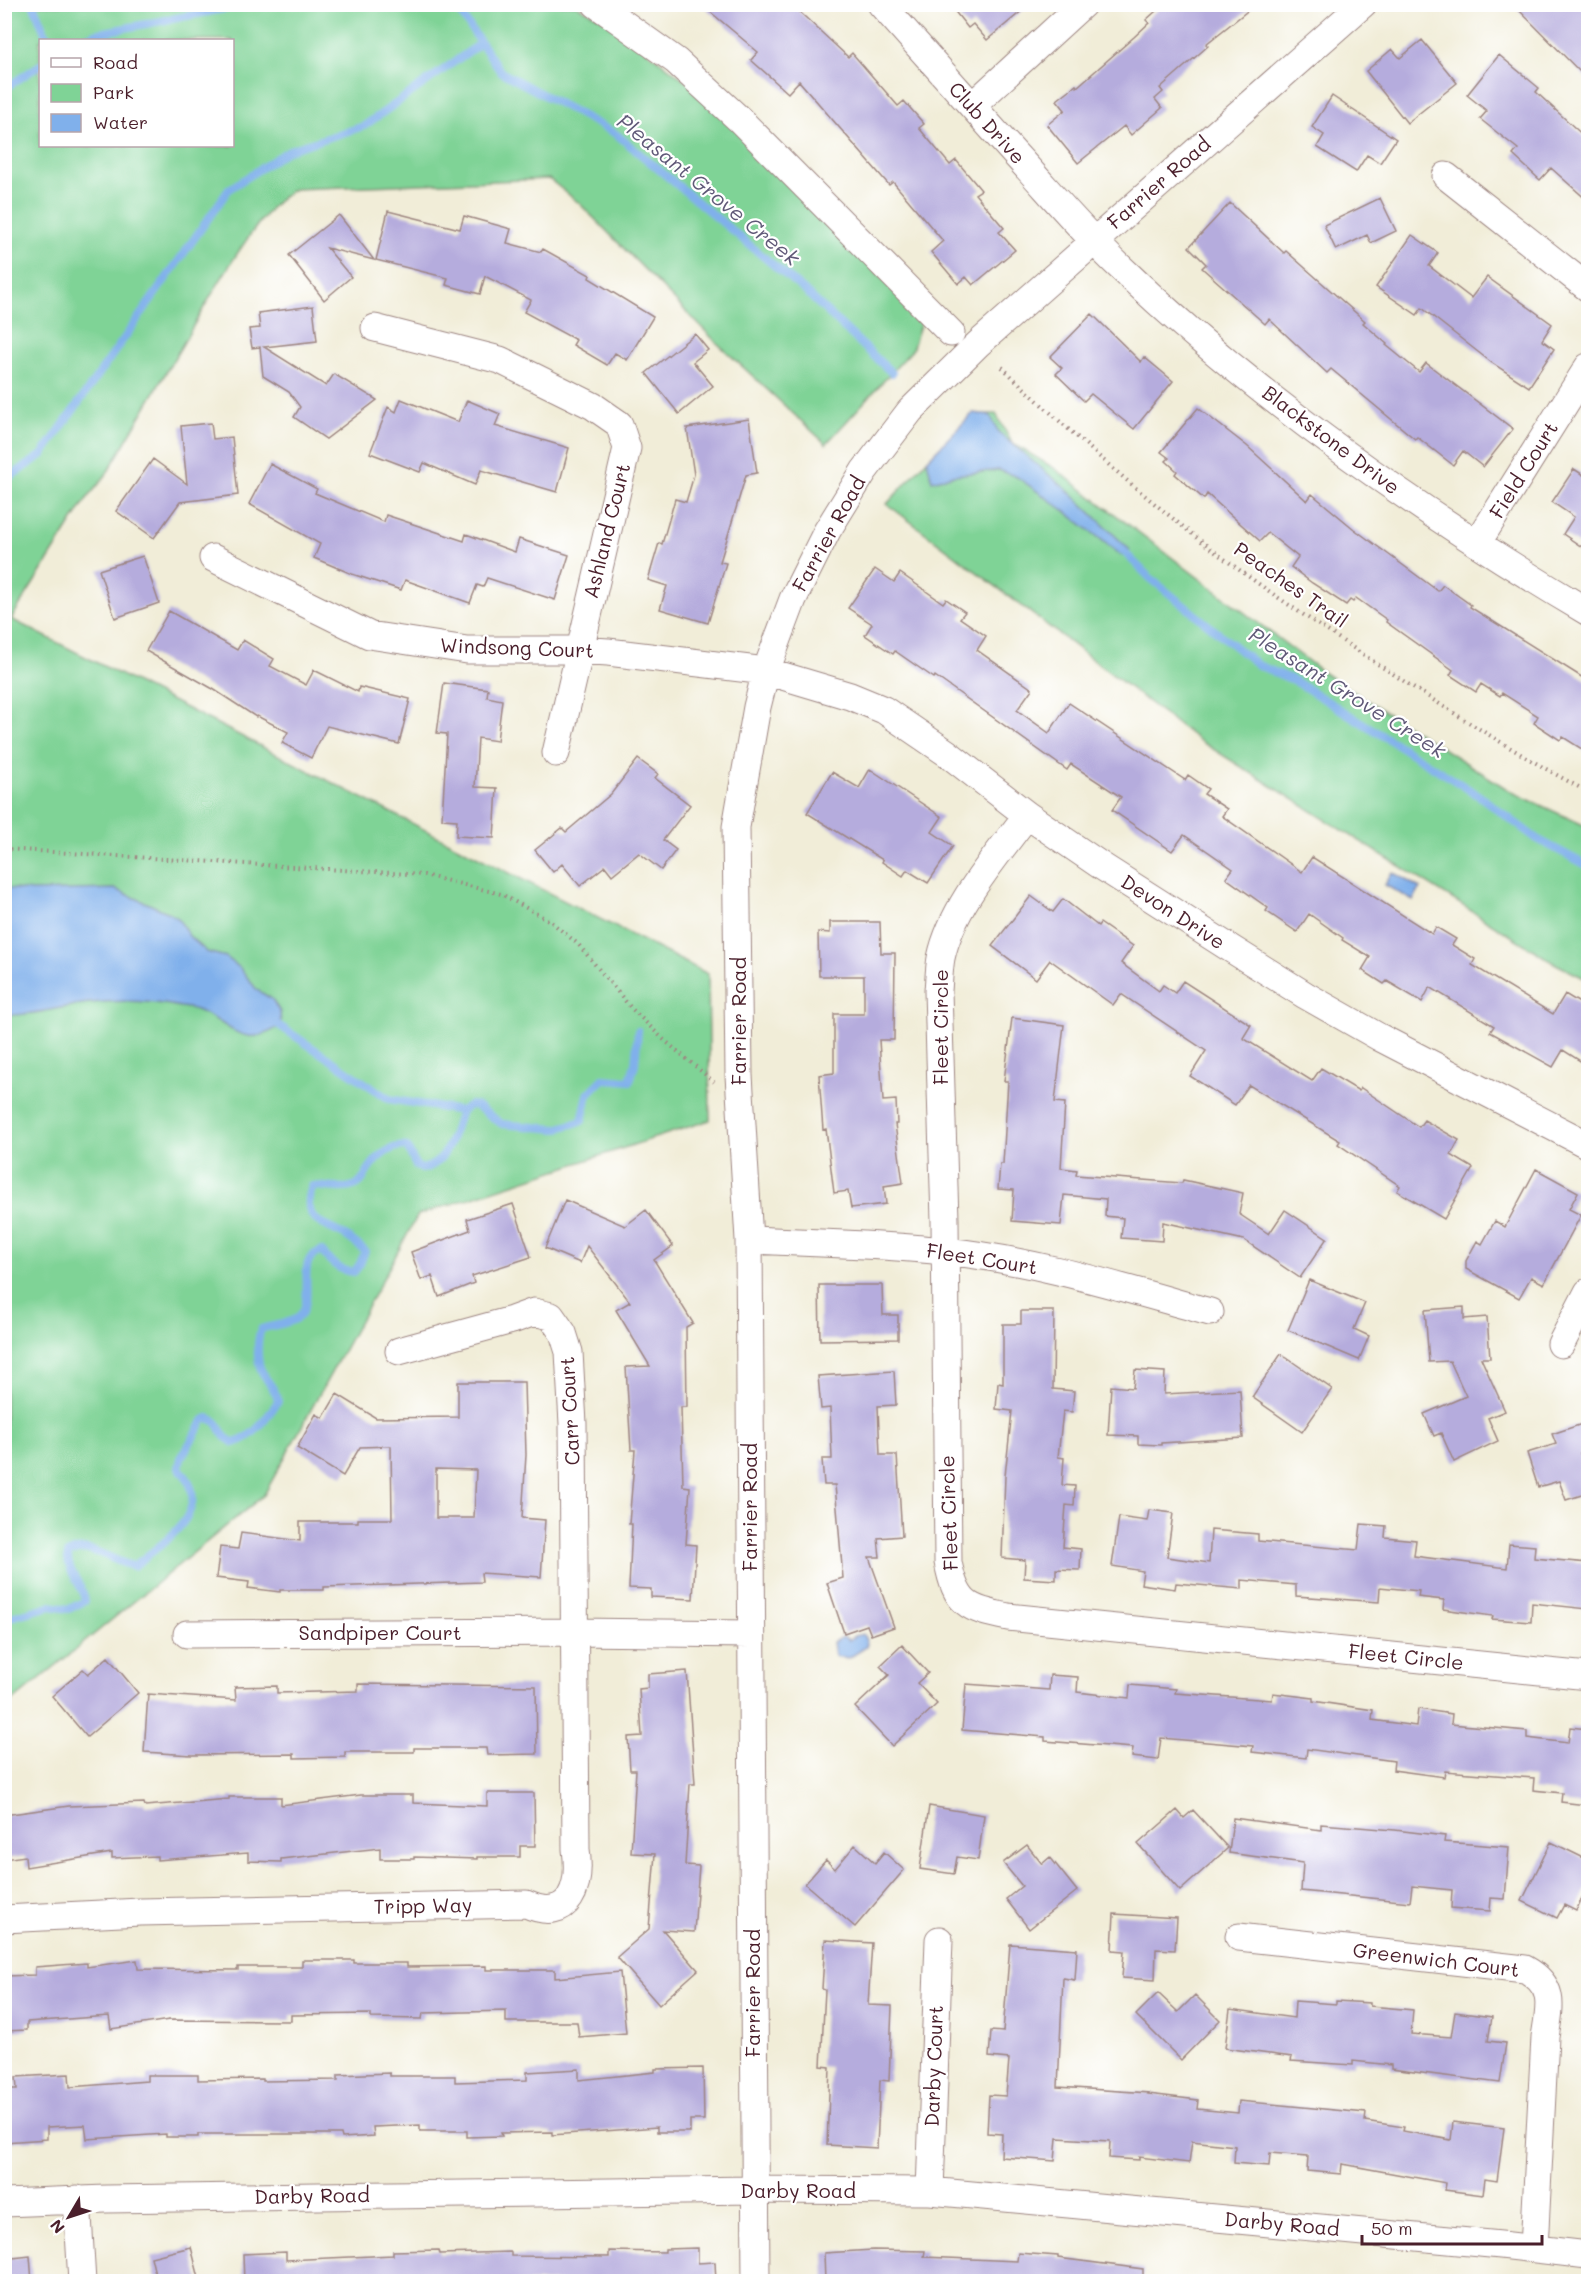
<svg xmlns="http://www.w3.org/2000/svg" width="1593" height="2286" font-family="Mali,sans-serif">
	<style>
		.green { fill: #7fd396; stroke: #647960; stroke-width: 1.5; fill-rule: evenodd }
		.water { fill: #80b0eb; stroke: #65688b; stroke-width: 1.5 }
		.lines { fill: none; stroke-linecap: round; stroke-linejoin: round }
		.stream { stroke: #80b0eb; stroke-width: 8 }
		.building { fill: #b5acdd; fill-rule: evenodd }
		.minor-casing { stroke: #9e8682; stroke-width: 29 }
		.path { stroke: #9e8682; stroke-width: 4; stroke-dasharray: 1.5 4.5; stroke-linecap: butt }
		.minor { stroke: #fff; stroke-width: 27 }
		.labels { text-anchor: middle; stroke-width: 4.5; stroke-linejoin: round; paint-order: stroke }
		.street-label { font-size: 20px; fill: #4a1f2b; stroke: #fff }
		.water-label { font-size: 21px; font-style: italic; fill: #605978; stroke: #fff }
	</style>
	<rect width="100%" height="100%" fill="#fff"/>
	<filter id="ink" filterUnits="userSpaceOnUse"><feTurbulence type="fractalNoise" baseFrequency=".0167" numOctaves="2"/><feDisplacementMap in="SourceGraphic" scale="12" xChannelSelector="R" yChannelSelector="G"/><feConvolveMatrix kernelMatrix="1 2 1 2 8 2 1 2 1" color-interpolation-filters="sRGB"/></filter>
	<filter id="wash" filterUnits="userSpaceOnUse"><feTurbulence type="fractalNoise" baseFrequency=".008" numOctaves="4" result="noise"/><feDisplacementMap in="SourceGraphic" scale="24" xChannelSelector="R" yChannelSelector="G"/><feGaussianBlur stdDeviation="1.35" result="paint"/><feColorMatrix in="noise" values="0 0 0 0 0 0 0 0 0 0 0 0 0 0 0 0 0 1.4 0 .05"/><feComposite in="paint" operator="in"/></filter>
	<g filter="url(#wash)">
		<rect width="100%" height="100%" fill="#f1edd8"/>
		<path class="green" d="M5 5H576L610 23 707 97 922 319 912 350 826 444 717 343 579 203 549 179 295 189C261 202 199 317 178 352 154 393 130 434 106 475L86 500 11 619 708 974 710 1120 418 1215 264 1495 9 1704 10 1716 5 1719ZM40 40H232V146H40Z
			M977 414H996L1012 443 1054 468 1324 673 1512 792 1588 827V980L1556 964 1200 741 887 504 927 460Z"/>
		<path class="water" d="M973 413 990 415 999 433 1066 489 1130 550 1121 555 1062 509 1017 477 999 470 954 475 932 481 927 460Z
			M1392 872 1420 888 1413 901 1385 885Z
			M5 888 33 891 115 889 167 912 178 918 189 936 207 952 226 957 240 968 257 990 272 999 280 1012 281 1025C243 1052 232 1024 199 1011 194 1008 187 1008 181 1007 153 1001 119 1000 90 1003 61 1006 34 1016 5 1015Z
			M863 1634 867 1643 866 1647 849 1658 835 1656 833 1642 843 1637 849 1640 854 1636Z"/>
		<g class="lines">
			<path class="stream" d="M33 4 48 40
				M442 4 457 8 501 72 616 134 806 292 892 373
				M82 40 94 34 249 4
				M4 89 40 65
				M4 481 42 455 229 189 289 150 364 126 481 43
				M1119 547 1150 578 1258 665 1295 681 1478 795 1537 839 1588 866
				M274 1022 389 1099 461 1111 470 1105 477 1106 502 1124 556 1129 582 1121 588 1094 603 1079 630 1081 635 1064 638 1031
				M4 1619 50 1606 69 1609 85 1601C84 1585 66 1572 68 1554 91 1540 112 1563 134 1566 164 1542 218 1509 179 1468L181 1458 203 1421 208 1418C220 1421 219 1429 225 1437 228 1439 231 1441 234 1443 254 1438 267 1418 278 1401 276 1389 267 1382 262 1372 256 1361 257 1340 261 1329 273 1325 286 1325 297 1318 319 1301 292 1259 321 1251 331 1262 338 1271 354 1272L360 1264 365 1251C358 1245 350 1238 342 1234 318 1222 301 1218 312 1186 326 1186 345 1192 358 1184 364 1181 365 1174 369 1169 377 1157 392 1144 407 1147L416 1166 422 1169C447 1165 453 1133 461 1111"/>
		</g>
		<g id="blocks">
			<path class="building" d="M701 4H791L848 57 852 53 898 106 904 101 924 124 919 128 950 165 956 160 981 190 975 194 1004 228 999 232 1015 250 973 285 966 277 958 284 931 252 943 241 893 182 889 185 799 81 788 93 751 60 758 52Z
				M949 4H1030L987 40 973 24 968 28Z
				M1164 4H1256L1206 44 1208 46 1160 88 1163 92 1155 99 1162 108 1131 135 1124 126 1078 163 1047 125 1065 110 1057 100 1076 85 1077 87 1134 37 1149 23 1146 20Z
				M1513 4H1588V80Z
				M1422 40 1457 83 1407 123 1366 71 1392 49 1400 58Z
				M1499 55 1539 88 1536 92 1588 140V201L1551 168 1540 180 1513 155 1518 149 1480 119 1487 111 1467 95Z
				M1332 96 1396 139 1380 163 1367 155 1356 172 1317 147 1324 135 1312 127Z
				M1380 198 1396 231 1371 243 1367 235 1336 250 1324 225Z
				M1230 203 1284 253 1286 251 1365 321 1363 323 1387 344 1386 345 1419 372 1426 363 1513 429 1483 467 1463 451 1453 465 1417 437 1415 439 1331 369 1327 373 1269 319 1265 324 1202 268 1206 264 1189 247Z
				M388 211 460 229 464 216 511 229 507 243 541 252 543 249 590 275 589 278 653 317 627 360 615 353 607 365 573 345 576 340 524 312 531 300 485 276 480 294 446 285 448 278 376 260Z
				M339 215 374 260 327 248 351 277 324 300 289 255Z
				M1412 235 1438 253 1429 266 1471 298 1487 277 1552 324 1542 340 1554 349 1529 387 1492 363 1422 308 1417 315 1376 287Z
				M313 306 317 341 264 347 326 386 334 374 377 400 326 439 294 417 300 407 289 392 263 376 260 347 252 348 249 329 260 328 258 313Z
				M1092 314 1141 362 1144 357 1173 381 1134 429 1091 394 1084 401 1056 374 1062 368 1050 357Z
				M695 334 708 350 693 362 713 386 679 414 646 373Z
				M401 399 458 422 467 400 500 414 495 426 569 448 557 492 481 470 475 485 424 463 420 472 370 453 388 407 396 412Z
				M1198 408 1247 446 1307 501 1312 494 1354 529 1438 591 1443 585 1471 605 1470 607 1588 681V753L1563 737 1560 740 1534 723 1538 716 1502 693 1500 696 1481 684 1476 692 1450 675 1453 670 1386 622 1387 620 1356 598 1353 602 1350 600 1346 605 1312 583 1291 567 1298 557 1268 533 1260 541 1207 494 1204 499 1175 474 1177 471 1166 461 1169 458 1161 452Z
				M749 419 757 473 746 475 720 562 726 563 708 623 660 609 667 586 648 580 659 543 662 544 675 499 686 502 694 475 687 428Z
				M211 423 213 439 232 437 238 495 180 502 154 538 116 511 153 459 187 484 181 426Z
				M270 464 317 489 315 493 384 522 386 515 464 541 466 534 515 552 519 539 569 555 555 600 487 578 483 587 477 585 470 603 405 580 401 590 352 574 314 558 320 544 249 504Z
				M1574 469 1588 478V551L1563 534 1574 517 1552 502Z
				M143 556 159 603 115 618 99 570Z
				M875 569 894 582 900 573 943 603 946 599 965 612 960 618 986 636 977 650 1032 689 1017 710 1049 733 1069 703 1185 780 1188 775 1208 789 1204 794 1227 809 1222 816 1302 872 1312 857 1432 934 1436 927 1456 939 1452 945 1475 959 1472 965 1553 1014 1565 994 1588 1008V1066L1563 1050 1553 1067 1490 1032 1494 1026 1430 987 1422 1002 1387 981 1384 984 1362 970 1370 957 1342 940 1343 938 1309 914 1297 932 1266 911 1268 908 1226 878 1233 869 1184 835 1172 851 1112 810 1121 797 1071 764 1067 770 935 676 934 678 895 651 893 654 865 635 872 624 848 608Z
				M169 611 237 650 243 640 274 659 270 666 306 685 314 670 358 692 359 687 410 699 399 744 327 726 311 758 282 743 288 732 257 716 256 717 213 689 146 651Z
				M444 683 488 689 487 697 502 700 497 741 478 738 475 787 497 788 494 838 456 836 457 820 442 819 447 734 437 733Z
				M638 759 658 774 655 778 690 805 663 840 676 850 661 870 639 853 612 875 605 866 580 886 562 864 553 872 535 850 562 828 566 832 611 794Z
				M870 769 942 817 932 832 953 846 928 883 907 870 903 876 882 862 883 860 807 813 832 772 859 788Z
				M1031 896 1053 912 1063 899 1098 926 1100 923 1133 946 1121 963 1159 991 1163 985 1175 993 1183 981 1251 1025 1243 1038 1312 1081 1321 1068 1359 1091 1361 1088 1419 1127 1424 1120 1459 1140 1451 1155 1473 1168 1444 1219 1397 1191 1400 1186 1338 1144 1340 1141 1249 1085 1235 1105 1190 1076 1206 1051 1121 994 1113 1005 1050 960 1036 979 992 946Z
				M830 922H880L881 953H895L894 1040H879L883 1101 896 1100 897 1124H895L903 1183 884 1186 886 1204 851 1208 848 1191 834 1193 826 1129 823 1130 819 1075 834 1073V1014H864V976H819L818 932 830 933Z
				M1012 1018 1064 1025 1055 1102 1065 1103 1061 1168 1077 1170 1076 1175 1182 1183 1183 1180 1243 1193 1239 1214 1269 1234 1285 1210 1327 1238 1300 1278 1244 1240 1163 1222 1162 1241 1121 1238 1123 1218 1105 1216 1106 1199 1064 1195 1061 1225 1012 1221 1014 1190 998 1189 1000 1164H1003L1008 1081H1004Z
				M1536 1169 1578 1192 1569 1209 1581 1215 1544 1284 1531 1277 1519 1298 1466 1269V1261L1477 1241 1482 1244 1495 1221 1505 1227Z
				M565 1200 625 1226 646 1210 673 1246 654 1260 693 1323 686 1327 687 1407H681L683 1486 690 1487 686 1544 696 1545 693 1599 651 1597V1589L629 1588 632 1524H629L635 1450H631L626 1367 650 1366 616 1310 630 1302 587 1246 580 1263 545 1248Z
				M513 1204 531 1257 472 1276 474 1283 439 1297 432 1276 421 1280 411 1252 470 1230 467 1219Z
				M1309 1280 1365 1303 1354 1329 1369 1336 1359 1360 1288 1330Z
				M819 1285H882L883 1315H898V1339L820 1340Z
				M1464 1307V1319L1487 1317 1490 1358H1481L1505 1411 1488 1418 1498 1441 1454 1462 1441 1433 1434 1436 1424 1414 1466 1396 1450 1361 1429 1362 1425 1310Z
				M1021 1311H1054L1053 1389 1074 1391 1072 1412 1063 1411 1058 1457 1064 1458 1062 1485 1075 1486 1074 1506 1066 1505 1063 1547 1081 1549 1080 1570 1056 1569V1580L1024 1578 1025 1560 1002 1558 1005 1476 1012 1411 996 1409 998 1383 1003 1384V1324H1021Z
				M1281 1354 1332 1389 1302 1432 1252 1397Z
				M1135 1370 1165 1372 1164 1394 1240 1390 1243 1438 1161 1443V1445L1138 1444V1436L1108 1435 1111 1386 1133 1388Z
				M894 1371 896 1405 878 1406 880 1455H897L902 1536 878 1538 880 1557H869L894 1627 871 1635 867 1625 844 1633 827 1583 843 1578 835 1485H824L822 1459H832L830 1408 821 1409 818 1376Z
				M458 1382H524L526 1455 522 1518 545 1520 541 1577 481 1573 482 1582 324 1587V1590H280V1592L248 1588 249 1582 216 1578 220 1547 238 1549 241 1533 300 1541V1522H358V1519H392L391 1446 360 1447 343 1476 297 1448 316 1414 323 1418 337 1394 376 1418 458 1417ZM436 1469 476 1470 474 1518H436Z
				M1588 1422V1450L1580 1453 1588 1481V1493L1566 1500 1559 1481 1538 1487 1527 1453 1556 1444 1552 1434Z
				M1149 1510 1173 1513 1167 1557 1209 1563 1211 1530 1258 1534V1541L1358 1550 1361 1524 1386 1526 1385 1537 1416 1540 1414 1556 1507 1568 1509 1544 1535 1546 1534 1558 1588 1563V1609L1532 1603 1531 1622 1492 1619 1493 1616 1443 1609 1444 1600 1418 1597 1419 1591 1380 1587 1379 1602 1296 1596V1585L1242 1580V1589L1176 1583 1175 1589 1141 1584 1143 1571 1112 1566 1119 1517 1147 1521Z
				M902 1645 928 1673 917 1683 937 1704 892 1746 855 1707 889 1675 880 1666Z
				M108 1657 138 1693 87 1737 52 1696 83 1669 88 1674Z
				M687 1671 695 1784H690L685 1865 699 1866 694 1932 663 1930 698 1970 659 2005 617 1957 649 1929 655 1854 631 1853 636 1770H630L628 1737 642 1736 639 1689 648 1688V1674Z
				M1050 1675 1078 1677 1077 1692 1129 1698 1130 1685 1176 1689 1175 1693 1272 1700 1273 1693 1313 1698V1701L1373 1710 1372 1720 1416 1726 1418 1709 1452 1714 1451 1724 1527 1731V1738L1568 1743 1570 1727 1588 1729V1778L1586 1805 1561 1802 1562 1793 1533 1790 1534 1778 1445 1771 1444 1777 1393 1770 1394 1761 1307 1749 1306 1758 1252 1752 1253 1746 1161 1738 1158 1760 1132 1757 1133 1748 1045 1741V1737L962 1730 966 1684 1049 1690Z
				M358 1684 536 1686 537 1754 487 1755 486 1748H414V1752H345V1757L294 1758V1754L192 1755 144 1752 148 1694 236 1700 235 1687 277 1686V1693L358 1691Z
				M487 1793H534L535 1846H520V1857H477V1859L414 1857V1859H380V1848L281 1859V1862L248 1861V1853L157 1860V1856L112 1858V1853L26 1867 25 1856 4 1859V1815L69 1806 144 1803 145 1806 229 1799V1797H281V1805L361 1795H413V1803L487 1806Z
				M929 1806 984 1815 978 1860 957 1857 954 1874 920 1869Z
				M1177 1810 1184 1818 1193 1810 1228 1848 1180 1891 1138 1844Z
				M1233 1818 1321 1830V1824L1395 1830 1445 1836 1444 1842 1509 1847 1505 1899 1491 1898 1490 1911 1451 1908 1452 1890 1412 1886 1410 1902 1301 1891 1303 1863 1229 1853Z
				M1551 1842 1588 1860V1885L1576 1911 1564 1905 1557 1918 1522 1901Z
				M855 1845 875 1863 884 1852 904 1870 855 1927 805 1884 826 1860 835 1869Z
				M1027 1845 1042 1864 1050 1857 1077 1891 1029 1929 1006 1899 1022 1886 1003 1863Z
				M1114 1914 1177 1918 1175 1950 1156 1949 1155 1980 1122 1978 1124 1951 1112 1950Z
				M825 1940 872 1943 868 2005 892 2006 889 2081 880 2080 877 2148 827 2145 830 2067 821 2066 825 1990 822 1989Z
				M1010 1944 1077 1949 1075 1980 1063 1978 1058 2087 1149 2093 1148 2094 1198 2100 1197 2109 1238 2113 1239 2101 1366 2113 1365 2121 1404 2127 1403 2131 1451 2140 1453 2122 1504 2128 1497 2181 1485 2179 1483 2195 1445 2190 1446 2183 1342 2164 1341 2174 1307 2171 1308 2156 1270 2153 1269 2166 1234 2163 1235 2146 1192 2141 1189 2163 1139 2157V2160L1109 2158 1110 2141 1057 2138 1055 2161 1001 2157 1002 2134 987 2133 989 2095 1006 2096 1009 2059 989 2057 991 2031 1003 2032Z
				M137 1960 138 1969 238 1970V1967H302V1960H354V1963H407V1967L486 1966V1970H555V1978L620 1972 626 2033 579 2037 577 2022H506V2011L423 2013 422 2019 371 2018V2014L291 2015V2021L169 2020 111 2029 109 2016 27 2022V2030L4 2031V1976L35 1975V1967L87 1963V1967Z
				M1158 1993 1178 2012 1195 1995 1220 2020 1181 2060 1136 2015Z
				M1295 2001 1336 2004V2001L1370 2003V2006L1413 2010 1411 2034 1451 2037 1455 2012 1492 2017 1488 2041 1506 2043 1500 2083 1391 2069V2065L1353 2061V2065L1291 2061 1292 2057 1225 2048 1230 2009 1294 2018Z
				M703 2068 704 2120H690V2132H657V2127L552 2135V2132L501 2133 502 2136 467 2137V2131H420V2125L373 2127 374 2136 342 2138 341 2134H198V2137H166V2134L87 2139 85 2125 47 2127V2139L4 2142V2089H17L16 2077 69 2074 70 2087 147 2081V2075H198V2080L263 2079V2081L338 2080V2075L390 2073V2076H455V2082L527 2080V2072L579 2069V2080L655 2072V2069Z
				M191 2247 200 2282H157L151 2257Z
				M698 2248V2263L715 2262 716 2282H244L243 2254 286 2252V2260L393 2255V2251L439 2250 440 2254 511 2252V2256L609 2257V2251L665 2252V2249Z
				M873 2250 925 2251 924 2257 1017 2261 1018 2253 1058 2256V2258L1143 2269V2282H825L824 2253Z
				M30 2256 32 2282H4V2259Z"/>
		</g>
	</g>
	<g filter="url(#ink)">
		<use href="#blocks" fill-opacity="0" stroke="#9e8682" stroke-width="1.5"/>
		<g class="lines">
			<g class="minor-casing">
				<path id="minor" d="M596 4 676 61 740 120 951 333
					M881 4C925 53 969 102 1013 152 1048 190 1081 230 1119 266 1255 397 1426 516 1588 612
					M972 106 1083 4
					M1446 176 1588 288
					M375 328 500 360 593 406 619 424 627 448 556 753
					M1478 542 1588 367
					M213 558 369 635 467 650H579L608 652 766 671 850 696 884 710 947 753 1027 815 1103 867 1233 950 1305 995 1379 1037 1588 1145
					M1027 815C996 857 952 906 941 958 939 969 939 980 938 991L945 1220 948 1562C956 1604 967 1609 1008 1617L1588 1676
					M749 1240C814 1243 879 1244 944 1251 1035 1260 1123 1288 1210 1312
					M1561 1344 1588 1292
					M187 1634 574 1632 751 1634
					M4 1919 140 1912 526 1904C571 1924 581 1886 576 1849L573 1424 569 1352 563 1333 551 1316 534 1312 512 1320 399 1351
					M1239 1937 1525 1969C1556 1986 1550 2006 1545 2037L1534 2248
					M930 2191 939 1940
					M77 2199 82 2282
					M4 2203 106 2199 754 2190 930 2191 1501 2245 1588 2255
					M756 2282 749 1240 739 1075 736 827 757 707 766 671 793 599 827 531 864 471 910 411 978 344 1363 4"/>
			</g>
			<path class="path" d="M1002 367C1061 424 1122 478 1186 529 1254 584 1329 632 1402 680 1463 719 1524 758 1588 792
				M4 849 424 875 501 894 550 921 578 944 631 1008 663 1039 714 1082"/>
			<use href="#minor" class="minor"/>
		</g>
	</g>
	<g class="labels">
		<g class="street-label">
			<text transform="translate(987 123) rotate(48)" y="7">Club Drive</text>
			<text transform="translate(1159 183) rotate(-41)" y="7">Farrier Road</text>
			<text transform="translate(1331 440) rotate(37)" y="7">Blackstone Drive</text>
			<text transform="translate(1524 470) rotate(-58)" y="7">Field Court</text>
			<text transform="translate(607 531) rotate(-76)" y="7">Ashland Court</text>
			<text transform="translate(829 534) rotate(-61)" y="7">Farrier Road</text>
			<text transform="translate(1291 585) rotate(35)" y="7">Peaches Trail</text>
			<text transform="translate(517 648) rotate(2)" y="7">Windsong Court</text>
			<text transform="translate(1173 912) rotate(33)" y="7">Devon Drive</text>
			<text transform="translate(739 1021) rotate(-90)" y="7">Farrier Road</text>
			<text transform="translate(941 1027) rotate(-90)" y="7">Fleet Circle</text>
			<text transform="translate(982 1259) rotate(9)" y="7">Fleet Court</text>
			<text transform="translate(570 1411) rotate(-93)" y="7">Carr Court</text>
			<text transform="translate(750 1507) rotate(-90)" y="7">Farrier Road</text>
			<text transform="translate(949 1513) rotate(-92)" y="7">Fleet Circle</text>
			<text x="380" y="1640">Sandpiper Court</text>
			<text transform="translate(1406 1657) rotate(6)" y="7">Fleet Circle</text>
			<text transform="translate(423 1906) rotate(-1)" y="7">Tripp Way</text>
			<text transform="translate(1436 1960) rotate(7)" y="7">Greenwich Court</text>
			<text transform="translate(753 1993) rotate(-90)" y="7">Farrier Road</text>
			<text transform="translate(934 2066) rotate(-88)" y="7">Darby Court</text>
			<text x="798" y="2198">Darby Road</text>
			<text transform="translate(312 2196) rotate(-1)" y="7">Darby Road</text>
			<text transform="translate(1282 2224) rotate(5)" y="7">Darby Road</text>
		</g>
		<g class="water-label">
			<text transform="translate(708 190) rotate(39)" y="7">Pleasant Grove Creek</text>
			<text transform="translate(1347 693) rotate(32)" y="7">Pleasant Grove Creek</text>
		</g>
	</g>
	<rect width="1593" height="2286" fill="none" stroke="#fff" stroke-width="24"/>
	<rect x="39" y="39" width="195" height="108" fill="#ffffff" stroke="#b7a5aa" stroke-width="1.5"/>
	<rect x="51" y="58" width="30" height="9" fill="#ffffff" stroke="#b7a5aa" stroke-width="1.5"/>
	<text x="93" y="69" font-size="18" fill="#4a1f2b">Road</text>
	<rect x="51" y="84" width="30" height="18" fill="#7fd396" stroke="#b7a5aa" stroke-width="1.5"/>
	<text x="93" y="99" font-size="18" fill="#4a1f2b">Park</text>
	<rect x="51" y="114" width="30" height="18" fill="#80b0eb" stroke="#b7a5aa" stroke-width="1.5"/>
	<text x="93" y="129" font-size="18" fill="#4a1f2b">Water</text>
	<g transform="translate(69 2217) rotate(231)" stroke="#ffffff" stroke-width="4.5" paint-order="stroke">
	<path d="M0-4.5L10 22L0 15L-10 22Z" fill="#4a1f2b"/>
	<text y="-9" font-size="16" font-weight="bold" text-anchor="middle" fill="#4a1f2b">N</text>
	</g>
	<path d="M1362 2235v9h180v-9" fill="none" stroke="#4a1f2b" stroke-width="3"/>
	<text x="1371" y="2235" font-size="18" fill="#4a1f2b" stroke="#ffffff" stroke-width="4.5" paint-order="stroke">50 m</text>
</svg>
